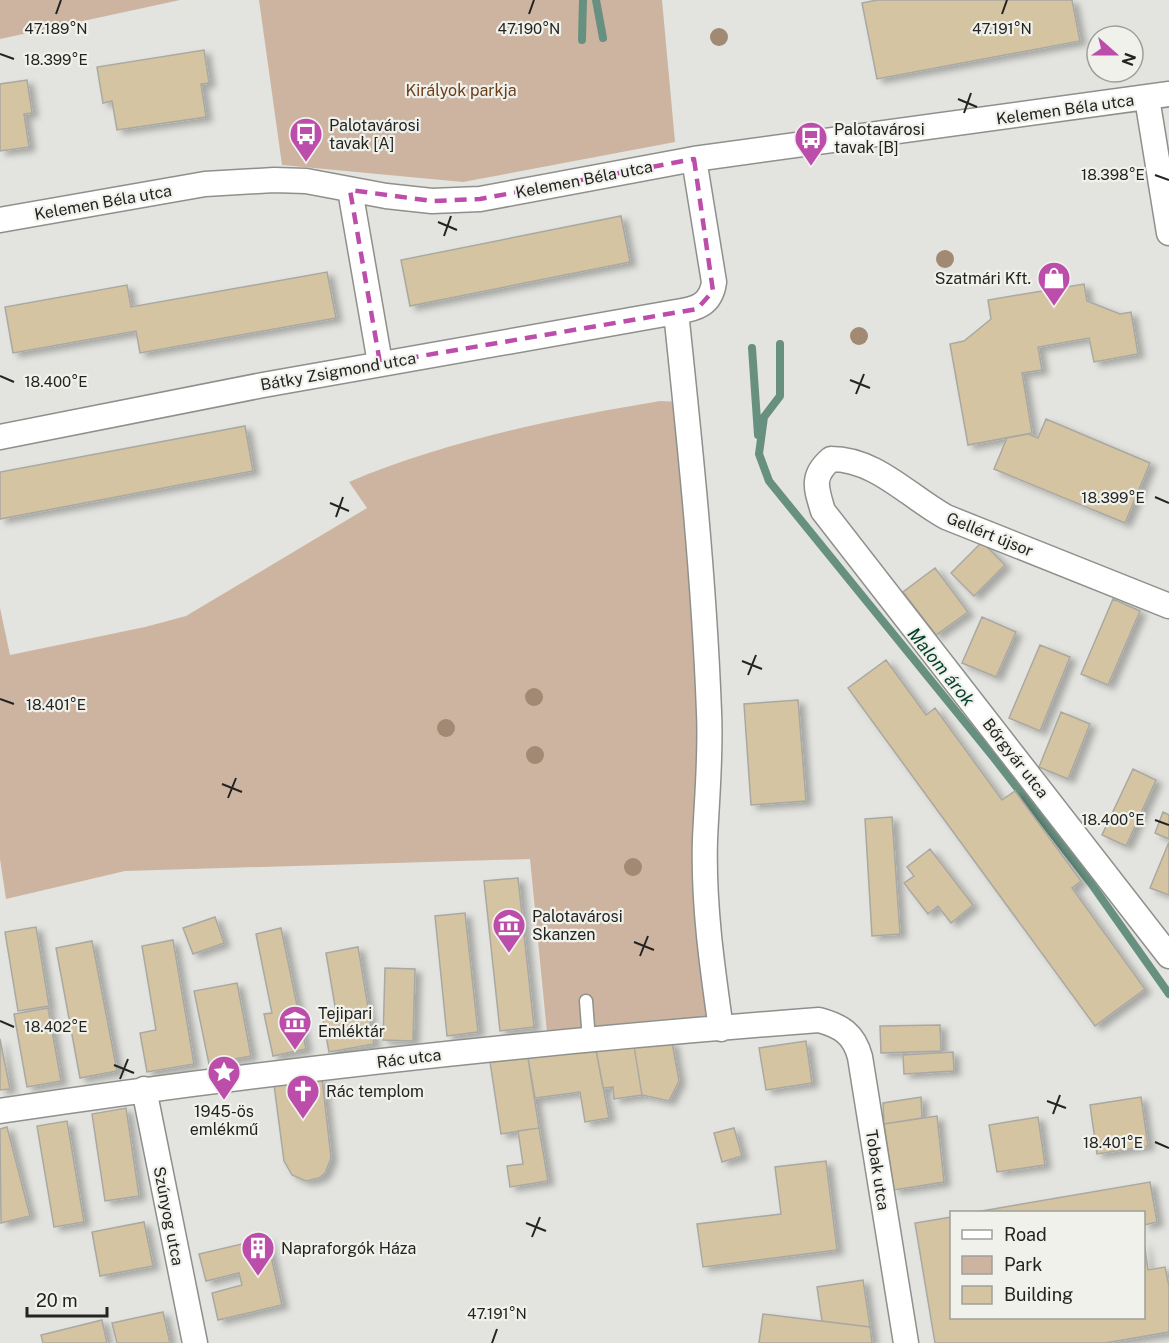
<svg xmlns="http://www.w3.org/2000/svg" width="1169" height="1343" font-family="'Public Sans',sans-serif">
	<style>
		.green { fill: #cdb4a1 }
		.lines { fill: none; stroke-linecap: round; stroke-linejoin: round }
		.stream { stroke: #689081; stroke-width: 8 }
		.building { fill: #d5c4a1; stroke: #aaa8a3; stroke-width: 1.5; filter: url(#shadow) }
		.service-casing { stroke: #8f908b; stroke-width: 15 }
		.minor-casing { stroke: #8f908b; stroke-width: 27 }
		.service { stroke: #fff; stroke-width: 12 }
		.minor { stroke: #fff; stroke-width: 24 }
		.tree { fill: #a28973 }
		.marked { fill: none; stroke: #bc4daa; stroke-width: 4.5; stroke-dasharray: 12 8; stroke-linejoin: round }
		.ticks { fill: none; stroke: #232321; stroke-width: 2 }
		.labels { text-anchor: middle; stroke-width: 4.5; stroke-linejoin: round; paint-order: stroke }
		.park-label { font-size: 16px; fill: #6c3f1a; stroke: #f1f1ec }
		.street-label { font-size: 16px; fill: #232321; stroke: #f1f1ec }
		.poi-label { font-size: 16px; fill: #232321; stroke: #f1f1ec; text-anchor: start }
		.water-label { font-size: 18px; font-style: italic; fill: #013e2e; stroke: #f1f1ec }
		.ticks-label { font-size: 15px; text-anchor: middle; fill: #232321; stroke: #f1f1ec; stroke-width: 4.5; stroke-linejoin: round; paint-order: stroke }
	</style>
	<defs>
		<filter id="shadow"><feDropShadow dx="6" dy="4" stdDeviation="3" flood-color="#0004"/></filter>
	</defs>
	<rect width="100%" height="100%" fill="#e3e4df"/>
	<path class="green" d="M0 0H180L0 39Z
		M259 0H662L675 142 463 182 282 165Z
		M660 401 685 402 721 1029 548 1043 530 859 125 871 6 899 0 859V608L10 655 145 627 186 616 367 508 349 482C445 441 558 418 660 401Z"/>
	<g class="lines">
		<path class="stream" d="M596 0 603 38
			M582 40 583 0
			M780 344V396L764 417 759 454 769 481 994 758 1090 882 1169 994
			M752 348 758 435"/>
	</g>
	<path class="building" d="M877 0H1072L1080 41 877 79 862 3Z
		M204 50 209 83 201 84 206 117 117 130 112 101 103 103 97 67Z
		M27 80 32 113 24 114 29 147 0 151V84Z
		M621 216 630 262 410 306 401 260Z
		M327 272 336 318 140 353 136 331 13 353 5 307 127 285 131 307Z
		M1084 284 1087 301 1120 314 1131 312 1138 354 1094 362 1089 338 1038 347 1042 370 1022 373 1032 433 968 445 950 344 964 341 991 319 988 300Z
		M1046 419 1150 463 1125 523 994 469 1007 438 1028 434 1038 438Z
		M245 426 253 471 0 519V472Z
		M982 542 1005 565 974 596 951 573Z
		M935 568 968 612 936 635 903 592Z
		M1113 599 1140 611 1108 685 1081 674Z
		M982 617 1016 632 996 677 962 663Z
		M1040 645 1070 657 1040 731 1009 718Z
		M886 660 926 715 935 708 1002 800 1015 791 1081 881 1072 888 1145 989 1095 1026 848 688Z
		M798 700 806 801 751 805 744 704Z
		M1061 712 1090 724 1068 779 1039 767Z
		M1133 769 1156 780 1126 846 1102 835Z
		M1163 812 1169 815V839L1155 833Z
		M892 817 900 934 872 936 865 819Z
		M1169 842V895L1150 888Z
		M930 849 973 905 951 923 938 906 928 914 904 883 914 876 907 867Z
		M518 878 534 1027 500 1031 484 881Z
		M465 913 478 1032 447 1036 435 916Z
		M215 917 224 943 193 954 183 928Z
		M36 927 49 1006 18 1011 5 932Z
		M281 928 306 1049 273 1056 264 1014 272 1013 256 934Z
		M173 940 194 1064 147 1072 140 1033 156 1030 142 946Z
		M92 941 117 1071 80 1078 56 948Z
		M358 947 374 1044 329 1052 322 1014 336 1012 326 953Z
		M385 968 415 969 413 1041 383 1040Z
		M237 983 251 1056 209 1064 194 991Z
		M48 1008 61 1081 27 1087 14 1014Z
		M940 1025 941 1051 881 1053 880 1026Z
		M0 1039 10 1089 0 1090Z
		M806 1041 812 1083 766 1090 759 1048Z
		M672 1042 679 1081 669 1101 642 1095 634 1046Z
		M634 1046 642 1095 614 1099 613 1087 603 1088 596 1050Z
		M596 1050 609 1118 585 1122 580 1092 535 1098 528 1058Z
		M953 1052 954 1071 904 1074 903 1055Z
		M528 1058 539 1128 501 1134 490 1062Z
		M322 1078 331 1158 325 1173 319 1178 306 1181 292 1175 284 1161 274 1085Z
		M921 1097 922 1118 884 1124 883 1103Z
		M1141 1097 1148 1146 1097 1154 1090 1105Z
		M126 1108 139 1196 105 1201 92 1114Z
		M937 1116 944 1182 894 1190 884 1124Z
		M1038 1117 1045 1165 997 1172 989 1125Z
		M67 1121 84 1222 54 1227 37 1126Z
		M7 1127 30 1216 1 1223 0 1129Z
		M539 1128 548 1181 510 1187 507 1166 523 1164 518 1131Z
		M734 1128 742 1156 722 1162 714 1133Z
		M826 1161 837 1250 703 1267 697 1224 781 1214 775 1167Z
		M1150 1182 1157 1222 1144 1225V1212H976Z
		M952 1217V1318H1144V1242L1148 1270 1165 1267 1169 1286V1332L1105 1343H935L915 1223Z
		M144 1222 153 1266 100 1276 92 1232Z
		M267 1238 282 1305 218 1320 212 1293 242 1285 239 1273 206 1281 199 1254Z
		M863 1280 870 1327 822 1321 817 1287Z
		M163 1312 170 1343H117L112 1323Z
		M763 1314 870 1327 872 1343H759Z
		M102 1320 107 1343H43L41 1335Z"/>
	<g class="lines">
		<g class="service-casing">
			<path id="service" d="M586 1001 589 1040"/>
		</g>
		<g class="minor-casing">
			<path id="minor" d="M1147 98 1169 233
				M694 159 714 282C711 305 696 309 676 312 690 445 704 578 709 712 711 754 707 796 705 839 703 903 712 966 721 1029
				M350 190 380 363
				M0 220 205 184 274 180 306 181 386 196 432 201 480 199 694 159 1169 94
				M0 437 263 385 676 312
				M1169 606 946 517C908 496 876 459 831 459 811 476 816 488 823 511L1169 956
				M144 1089 195 1343
				M0 1111C272 1070 545 1041 819 1020 841 1026 854 1034 860 1057L906 1343"/>
		</g>
		<use href="#service" class="service"/>
		<use href="#minor" class="minor"/>
	</g>
	<g class="tree">
		<circle cx="719" cy="37" r="9"/>
		<circle cx="945" cy="259" r="9"/>
		<circle cx="859" cy="336" r="9"/>
		<circle cx="534" cy="697" r="9"/>
		<circle cx="446" cy="728" r="9"/>
		<circle cx="535" cy="755" r="9"/>
		<circle cx="633" cy="867" r="9"/>
	</g>
	<path class="marked" d="M694 159 713 291 697 309 380 363 350 190 432 201 480 199Z"/>
	<path class="ticks" d="M56 14 61 0M529 14 534 0M1002 14 1007 0M0 54 14 59M958 99 977 107M964 113 971 93M1155 175 1169 180M438 222 457 230M444 236 451 216M0 376 14 382M850 380 870 388M856 394 864 374M1155 497 1169 503M330 503 349 511M336 517 343 497M742 661 762 669M748 675 756 655M0 699 14 704M222 784 242 792M228 798 236 778M1155 820 1169 825M634 942 654 950M640 956 648 936M0 1021 14 1027M114 1065 134 1073M120 1079 128 1059M1047 1101 1066 1108M1053 1114 1060 1095M1155 1142 1169 1148M526 1223 546 1231M532 1237 540 1217M492 1343 497 1329"/>
	<defs>
		<g id="bus-pin" transform="scale(1.725)"><path d="M0 17L-7.5 6A9.5 9.5 0 1 1 7.5 6Z" fill="#bc4daa" stroke="#f1f1ec"/><path d="M-5-6H5V4H4V6H2V4H-2V6H-4V4H-5ZM-3.5-4V0h7V-4ZM-3.5 1.2v1.5H-2V1.2ZM2 1.2v1.5H3.5V1.2Z" fill="#fff"/></g>
		<g id="shop-pin" transform="scale(1.725)"><path d="M0 17L-7.5 6A9.5 9.5 0 1 1 7.5 6Z" fill="#bc4daa" stroke="#f1f1ec"/><path d="M-5-2.5h2.3a2.7 3.5 0 0 1 5.4 0H5L5.5 6h-11ZM-1.5-2.5h3a1.5 2.3 0 0 0-3 0Z" fill="#fff"/></g>
		<g id="museum-pin" transform="scale(1.725)"><path d="M0 17L-7.5 6A9.5 9.5 0 1 1 7.5 6Z" fill="#bc4daa" stroke="#f1f1ec"/><path d="M0-6L6-3V-2H-6V-3ZM-5-1h2V3h-2ZM-1-1h2V3h-2ZM3-1h2V3H3ZM-6 4H6V6H-6Z" fill="#fff"/></g>
		<g id="sight-pin" transform="scale(1.725)"><path d="M0 17L-7.5 6A9.5 9.5 0 1 1 7.5 6Z" fill="#bc4daa" stroke="#f1f1ec"/><path d="M0-6L1.8-2.2L6-1.7L2.9 1.2L3.7 5.4L0 3.3L-3.7 5.4L-2.9 1.2L-6-1.7L-1.8-2.2Z" fill="#fff"/></g>
		<g id="church-pin" transform="scale(1.725)"><path d="M0 17L-7.5 6A9.5 9.5 0 1 1 7.5 6Z" fill="#bc4daa" stroke="#f1f1ec"/><path d="M-1.2-6h2.4v3.5h3.3v2.4h-3.3V6h-2.4V-.1h-3.3v-2.4h3.3Z" fill="#fff"/></g>
		<g id="building-pin" transform="scale(1.725)"><path d="M0 17L-7.5 6A9.5 9.5 0 1 1 7.5 6Z" fill="#bc4daa" stroke="#f1f1ec"/><path d="M-4-6H4V6H1V3H-1V6H-4ZM-2.5-4.3h1.7v1.8h-1.7ZM.8-4.3h1.7v1.8H.8ZM-2.5-1h1.7V.8h-1.7ZM.8-1h1.7V.8H.8Z" fill="#fff"/></g>
	</defs>
	<g fill-rule="evenodd">
		<use href="#bus-pin" x="306" y="134"/>
		<use href="#bus-pin" x="811" y="138"/>
		<use href="#shop-pin" x="1054" y="278"/>
		<use href="#museum-pin" x="509" y="925"/>
		<use href="#museum-pin" x="295" y="1022"/>
		<use href="#sight-pin" x="224" y="1072"/>
		<use href="#church-pin" x="303" y="1091"/>
		<use href="#building-pin" x="258" y="1248"/>
	</g>
	<g class="labels">
		<g class="park-label">
			<text x="461" y="96">Királyok parkja</text>
		</g>
		<g class="street-label">
			<text transform="translate(1065 109) rotate(-8)" y="6">Kelemen Béla utca</text>
			<text transform="translate(584 179) rotate(-11)" y="6">Kelemen Béla utca</text>
			<text transform="translate(103 202) rotate(-10)" y="6">Kelemen Béla utca</text>
			<text transform="translate(338 371) rotate(-10)" y="6">Bátky Zsigmond utca</text>
			<text transform="translate(990 534) rotate(22)" y="6">Gellért újsor</text>
			<text transform="translate(1016 758) rotate(52)" y="6">Bőrgyár utca</text>
			<text transform="translate(409 1058) rotate(-7)" y="6">Rác utca</text>
			<text transform="translate(878 1170) rotate(81)" y="6">Tobak utca</text>
			<text transform="translate(169 1216) rotate(79)" y="6">Szúnyog utca</text>
		</g>
		<g class="poi-label">
			<text x="329" y="131">Palotavárosi<tspan x="329" dy="18">tavak [A]</tspan></text>
			<text x="834" y="135">Palotavárosi<tspan x="834" dy="18">tavak [B]</tspan></text>
			<text x="1031" y="284" text-anchor="end">Szatmári Kft.</text>
			<text x="532" y="922">Palotavárosi<tspan x="532" dy="18">Skanzen</tspan></text>
			<text x="318" y="1019">Tejipari<tspan x="318" dy="18">Emléktár</tspan></text>
			<text x="326" y="1097">Rác templom</text>
			<text x="224" y="1117" text-anchor="middle">1945-ös<tspan x="224" dy="18">emlékmű</tspan></text>
			<text x="281" y="1254">Napraforgók Háza</text>
		</g>
		<g class="water-label">
			<text transform="translate(941 667) rotate(51)" y="6">Malom árok</text>
		</g>
	</g>
	<g class="ticks-label">
		<text x="56" y="34">47.189°N</text>
		<text x="529" y="34">47.190°N</text>
		<text x="1002" y="34">47.191°N</text>
		<text x="56" y="65">18.399°E</text>
		<text x="1113" y="180">18.398°E</text>
		<text x="56" y="387">18.400°E</text>
		<text x="1113" y="503">18.399°E</text>
		<text x="56" y="710">18.401°E</text>
		<text x="1113" y="825">18.400°E</text>
		<text x="56" y="1032">18.402°E</text>
		<text x="1113" y="1148">18.401°E</text>
		<text x="497" y="1319">47.191°N</text>
	</g>
	<rect x="950" y="1211" width="195" height="108" fill="#f1f1ec" stroke="#9f9f9b" stroke-width="1.5"/>
	<rect x="962" y="1230" width="30" height="9" fill="#ffffff" stroke="#9f9f9b" stroke-width="1.5"/>
	<text x="1004" y="1241" font-size="18" fill="#232321">Road</text>
	<rect x="962" y="1256" width="30" height="18" fill="#cdb4a1" stroke="#9f9f9b" stroke-width="1.5"/>
	<text x="1004" y="1271" font-size="18" fill="#232321">Park</text>
	<rect x="962" y="1286" width="30" height="18" fill="#d5c4a1" stroke="#9f9f9b" stroke-width="1.5"/>
	<text x="1004" y="1301" font-size="18" fill="#232321">Building</text>
	<g transform="translate(1115 54) rotate(111)"><circle r="28" fill="#f1f1ec" stroke="#9f9f9b" stroke-width="1.5"/>
	<path d="M0-4.5L10 22L0 15L-10 22Z" fill="#bc4daa"/>
	<text y="-9" font-size="16" font-weight="bold" text-anchor="middle" fill="#232321">N</text>
	</g>
	<path d="M27 1307v9h80v-9" fill="none" stroke="#232321" stroke-width="3"/>
	<text x="36" y="1307" font-size="18" fill="#232321" stroke="#f1f1ec" stroke-width="4.5" paint-order="stroke">20 m</text>
</svg>
